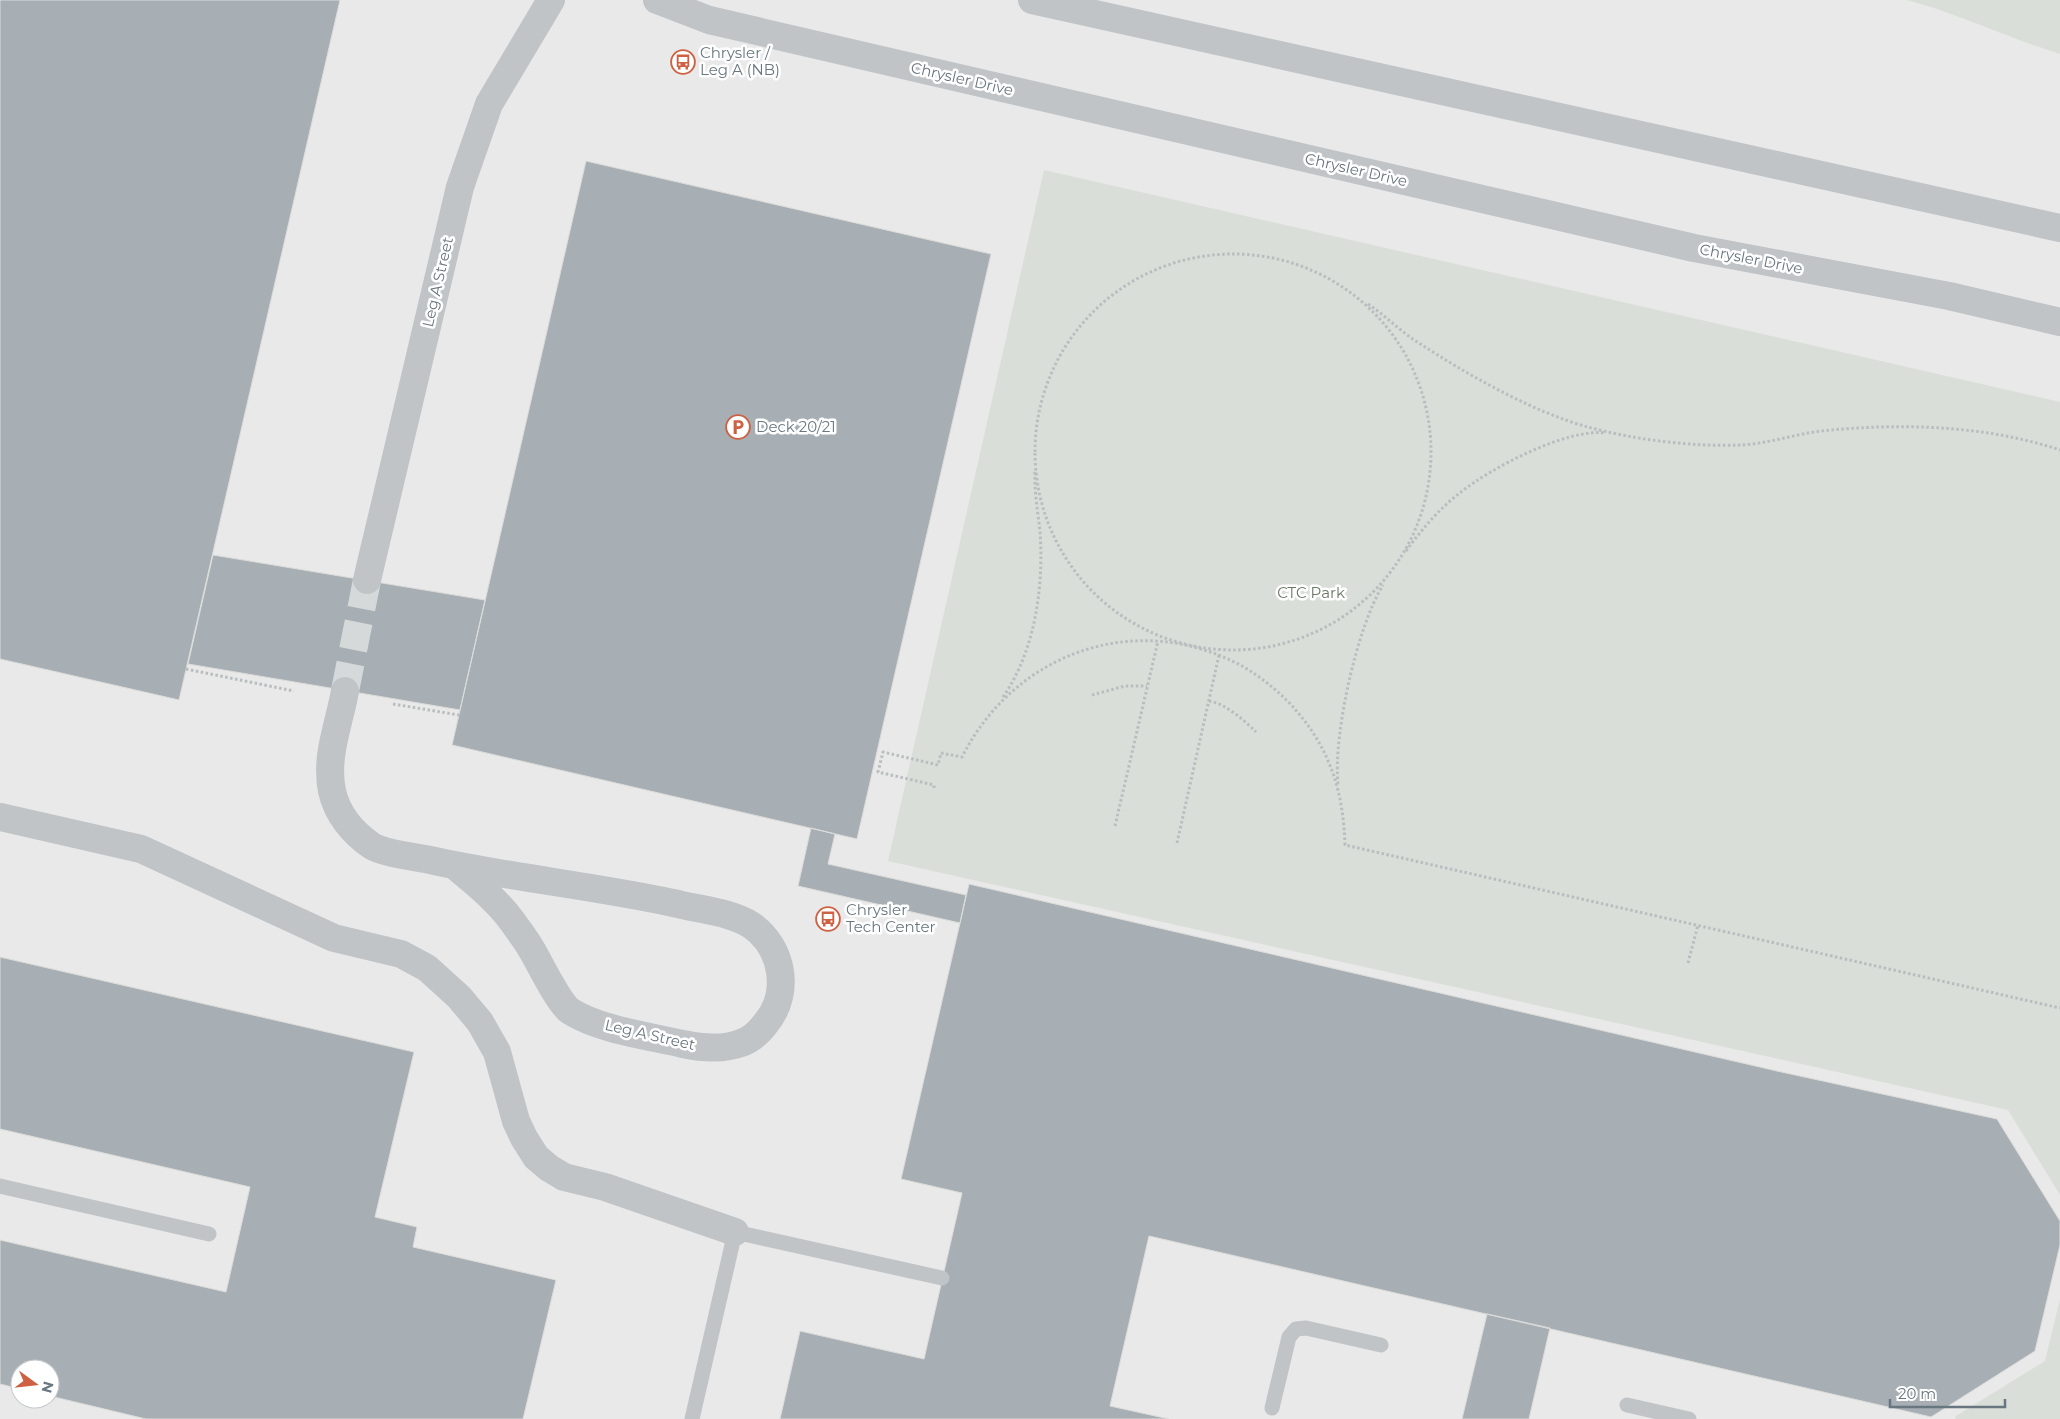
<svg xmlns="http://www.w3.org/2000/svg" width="2060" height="1419" font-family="Montserrat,sans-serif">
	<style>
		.built { fill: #e8e9e8; fill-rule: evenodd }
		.green { fill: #daded8 }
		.building { fill: #a8afb4; stroke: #dcdcda }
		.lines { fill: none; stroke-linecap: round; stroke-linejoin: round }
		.minor-tunnel { stroke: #d6d9da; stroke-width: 28; stroke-dasharray: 28 14; stroke-linecap: butt }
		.path { stroke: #babdc0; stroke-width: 3; stroke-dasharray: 2.5 2.5; stroke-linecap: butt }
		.service { stroke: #c0c4c7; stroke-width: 15 }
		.minor { stroke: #c0c4c7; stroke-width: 28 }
		.labels { text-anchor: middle; stroke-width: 5; stroke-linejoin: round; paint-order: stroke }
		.poi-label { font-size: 15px; fill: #68767f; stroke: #fff; text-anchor: start }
		.street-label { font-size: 15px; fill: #68767f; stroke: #fff }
		.park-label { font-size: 15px; fill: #6a7866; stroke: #fff }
	</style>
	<rect width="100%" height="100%" fill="#fafaf8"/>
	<path class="built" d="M0 0H2060V1419H0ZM20 1369H50V1399H20Z"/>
	<path class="green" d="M1907 0H2060V54C2008 38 1959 14 1907 0Z
		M1044 170 2060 402V1195L2008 1110 888 861Z
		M2060 1299V1419H1955L1956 1416 2045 1361Z"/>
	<path class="building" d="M0 0H340L179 700 0 659Z
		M586 161 991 254 857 839 452 745Z
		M213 555 485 600 460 710 188 664Z
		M811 828 835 834 828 864 966 895 960 923 798 886Z
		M969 884 1777 1071 1997 1119 2060 1221V1245L2035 1351 1931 1417 1149 1236 1110 1406 1169 1419H780L800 1331 924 1359 962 1193 901 1179Z
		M0 957 414 1052 375 1217 417 1227 413 1247 556 1280 523 1419H146L50 1396V1369H20V1389L0 1384V1240L226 1292 250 1187 0 1129Z
		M1487 1314 1550 1328 1529 1419H1462Z"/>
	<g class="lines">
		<path class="minor-tunnel" d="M345 691 367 580"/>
		<path class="path" d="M1035 452a198 198 0 1 1 396 0a198 198 0 1 1-396 0Z
			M1368 304C1386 316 1401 332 1419 343 1466 374 1535 413 1588 427 1635 440 1694 447 1742 445 1773 443 1801 432 1831 430 1907 423 1988 426 2060 450
			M1406 551C1422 529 1440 508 1461 492 1491 468 1567 428 1605 433
			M186 669 294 691
			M1092 695 1125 686H1147
			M1003 697C1035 651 1044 587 1040 532 1038 512 1034 491 1035 471
			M1209 701C1226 704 1244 720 1256 732
			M393 704 459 715
			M1338 784C1333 735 1357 627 1383 585
			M934 788V785L878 772 883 752 938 765 941 753 962 757C1015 652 1137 609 1242 666 1280 688 1312 722 1329 763 1340 789 1344 817 1345 845L2060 1008
			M1115 826 1158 641
			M1177 843 1219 655
			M1688 963 1698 925"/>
		<path class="service" d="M0 1186 209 1234
			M1627 1405 1689 1419
			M1272 1408 1289 1337 1296 1329 1306 1328 1381 1345
			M692 1419 735 1232 942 1278"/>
		<path class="minor" d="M657 0 709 20 1694 248 1949 296 2060 322
			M1032 0 2060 228
			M367 580 460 187 489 104 551 0
			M345 691C339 725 325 756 332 791 337 814 353 833 372 846 383 853 415 857 430 860 512 878 596 886 678 904 701 910 731 912 751 925 783 947 791 993 766 1023 760 1031 751 1040 741 1043 723 1050 702 1048 683 1044 649 1036 600 1030 570 1011 559 1003 541 966 533 952 527 941 519 931 512 921 496 899 474 882 454 865
			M0 817 141 849 334 938 401 954 427 968 459 997 480 1022 497 1052 516 1121 524 1138 536 1157 549 1168 564 1177 605 1187 735 1232"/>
	</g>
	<defs>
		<g id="bus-ring" transform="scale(1.25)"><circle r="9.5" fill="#fff" stroke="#ce6143" stroke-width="1.5"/><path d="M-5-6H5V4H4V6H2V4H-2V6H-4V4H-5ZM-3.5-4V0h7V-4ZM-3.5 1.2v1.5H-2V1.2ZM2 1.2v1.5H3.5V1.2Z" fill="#ce6143"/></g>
		<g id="parking-ring" transform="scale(1.25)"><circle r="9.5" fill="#fff" stroke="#ce6143" stroke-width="1.5"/><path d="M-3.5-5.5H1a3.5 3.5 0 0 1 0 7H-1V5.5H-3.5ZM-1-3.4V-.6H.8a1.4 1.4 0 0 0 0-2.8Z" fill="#ce6143"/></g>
	</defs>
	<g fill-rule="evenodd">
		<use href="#bus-ring" x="683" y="62"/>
		<use href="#parking-ring" x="738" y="427"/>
		<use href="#bus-ring" x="828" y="919"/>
	</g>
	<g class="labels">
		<g class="poi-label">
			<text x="700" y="58">Chrysler /<tspan x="700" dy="17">Leg A (NB)</tspan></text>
			<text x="756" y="432">Deck 20/21</text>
			<text x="846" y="915">Chrysler<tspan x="846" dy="17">Tech Center</tspan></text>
		</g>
		<g class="street-label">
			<text transform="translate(962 79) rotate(13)" y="5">Chrysler Drive</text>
			<text transform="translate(1356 170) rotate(13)" y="5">Chrysler Drive</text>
			<text transform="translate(1751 259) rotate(11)" y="5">Chrysler Drive</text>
			<text transform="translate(438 282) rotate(-77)" y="5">Leg A Street</text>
			<text transform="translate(650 1035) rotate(13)" y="5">Leg A Street</text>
		</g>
		<g class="park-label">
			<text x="1311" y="598">CTC Park</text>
		</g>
	</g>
	<g transform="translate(35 1384) rotate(105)"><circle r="24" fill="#ffffff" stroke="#c3c8cc"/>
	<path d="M0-4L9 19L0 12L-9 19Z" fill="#ce6143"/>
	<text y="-8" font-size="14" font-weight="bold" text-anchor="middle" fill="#68767f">N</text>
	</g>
	<path d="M1890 1399v8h115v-8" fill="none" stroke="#68767f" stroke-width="2.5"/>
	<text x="1898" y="1399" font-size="15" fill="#68767f" stroke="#ffffff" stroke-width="4" paint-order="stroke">20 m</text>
</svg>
